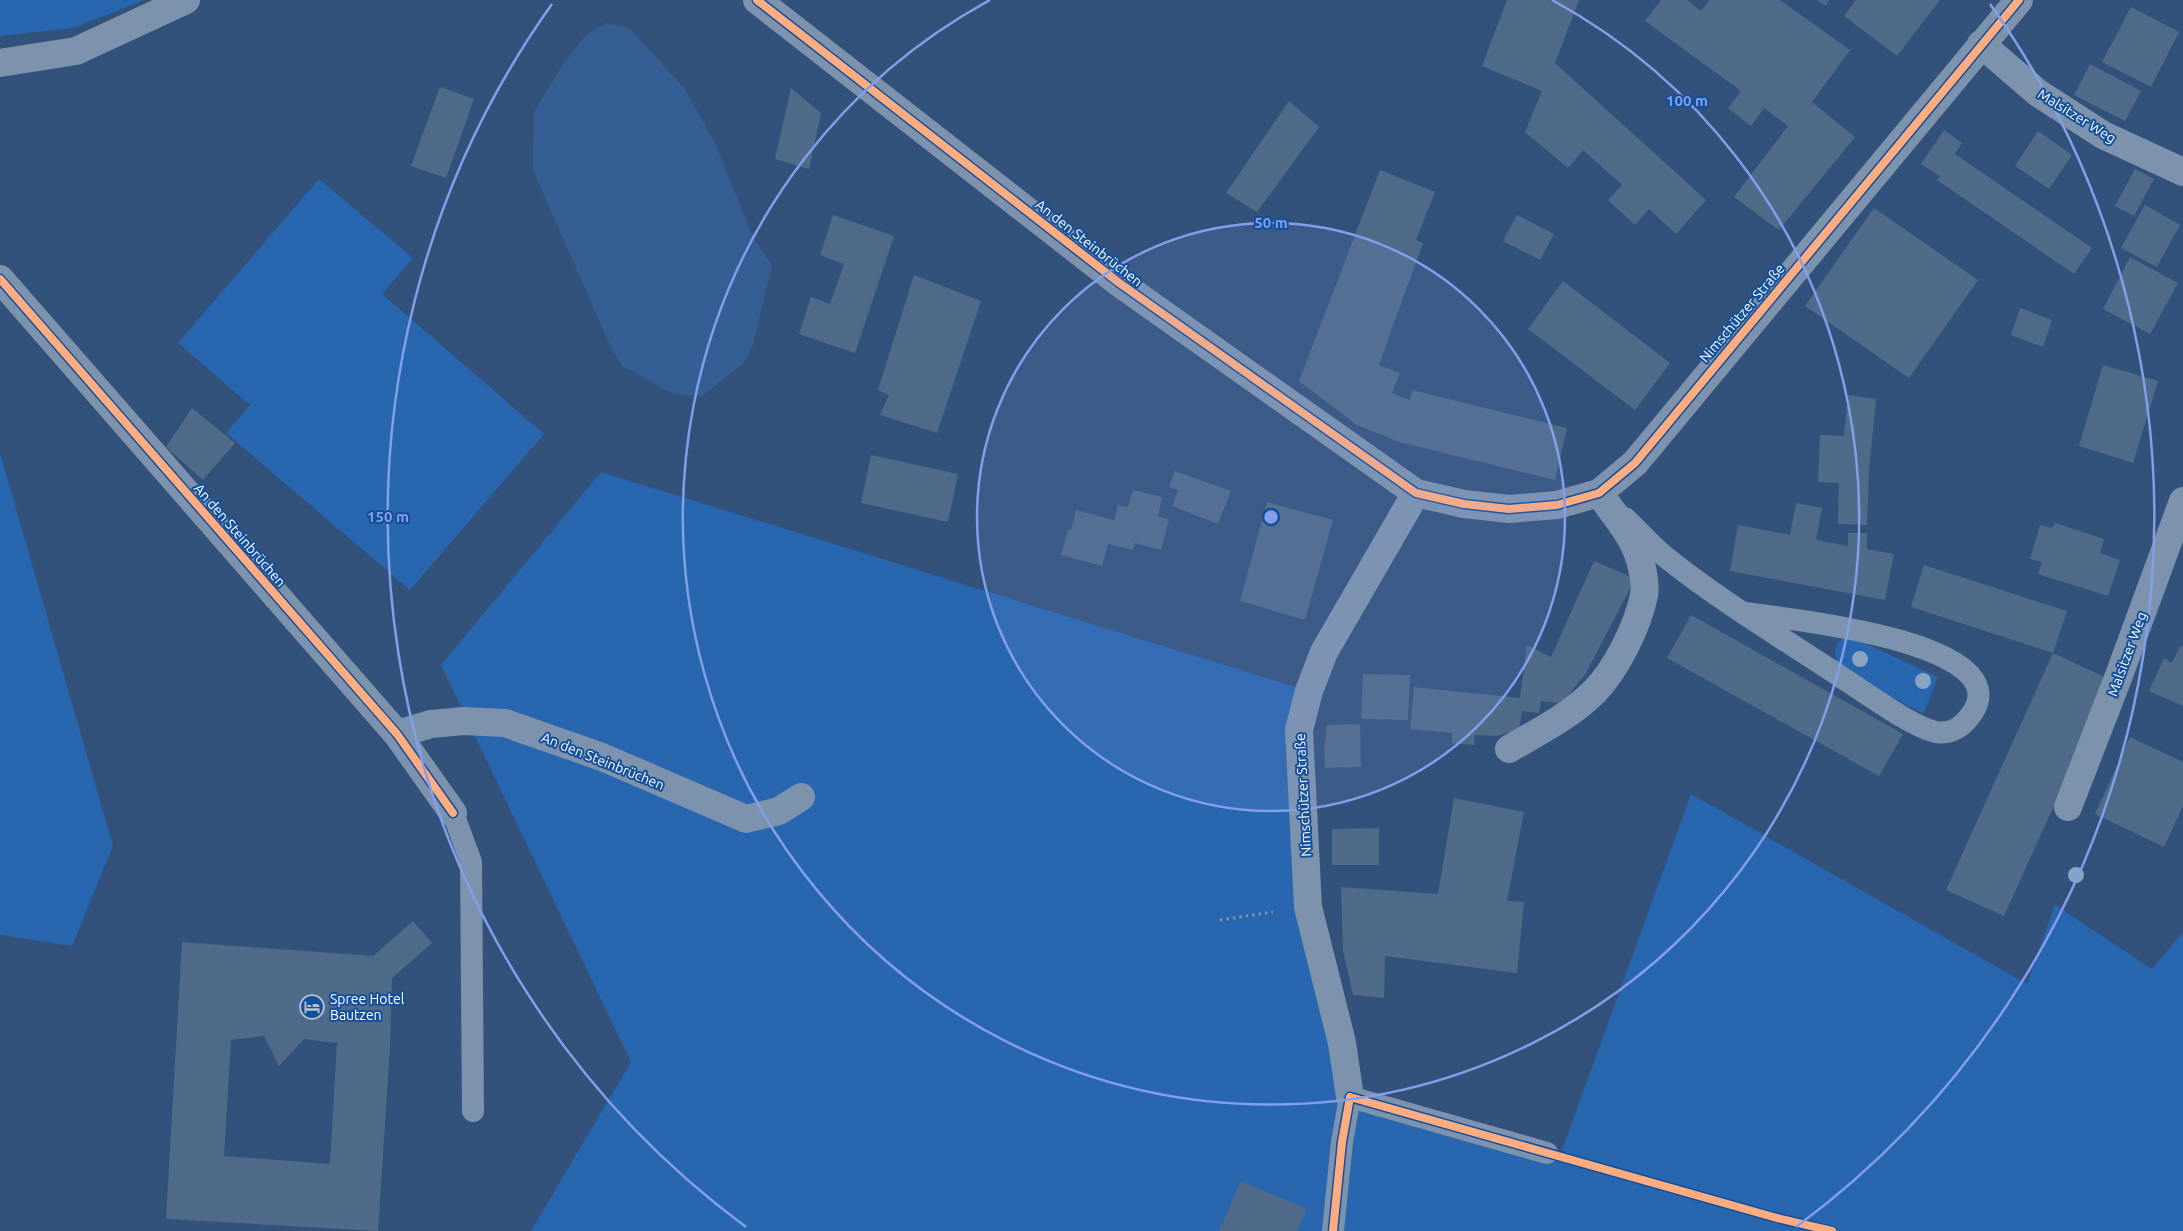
<svg xmlns="http://www.w3.org/2000/svg" width="2183" height="1231" font-family="Ubuntu,sans-serif">
	<style>
		.green { fill: #2966b0 }
		.water { fill: #355e94 }
		.building { fill: #506a8a; fill-rule: evenodd }
		.lines { fill: none; stroke-linecap: round; stroke-linejoin: round }
		.path { stroke: #7d92ad; stroke-width: 3; stroke-dasharray: 2.5 4; stroke-linecap: butt }
		.lane { stroke: #7d92ad; stroke-width: 22 }
		.street { stroke: #7d92ad; stroke-width: 28 }
		.cycleway-casing { stroke: #144f9a; stroke-width: 11 }
		.cycleway { stroke: #ffac80; stroke-width: 8 }
		.tree { fill: #89a3c2 }
		.ring { fill: none; stroke: #839eea; stroke-width: 2.5 }
		.labels { text-anchor: middle; stroke-width: 4; stroke-linejoin: round; paint-order: stroke }
		.street-label { font-size: 14px; fill: #fff; stroke: #144f9a }
		.poi-label { font-size: 14px; fill: #fff; stroke: #144f9a; text-anchor: start }
		.centre { fill: #839eea; stroke: #144f9a; stroke-width: 2.5 }
		.ring-label { font-size: 15px; text-anchor: middle; font-weight: bold; fill: #839eea; stroke: #144f9a; stroke-width: 4; stroke-linejoin: round; paint-order: stroke }
	</style>
	<rect width="100%" height="100%" fill="#33527b"/>
	<path class="green" d="M0 0H145L73 28 0 36Z
		M319 179 413 258 382 294 544 434 410 590 226 433 250 405 178 343Z
		M0 453 113 846 72 946 0 935Z
		M601 472 1302 689 1308 907 1350 1097 1547 1153H1561L1691 794 2027 984 2055 905 2152 969 2183 932V1231H531L631 1062 441 665Z
		M1845 636 1862 642 1938 677 1923 714 1840 669C1833 657 1832 646 1845 636Z"/>
	<path class="water" d="M607 23 629 28 685 89 716 145 754 239 772 265 753 345 743 364 702 396 674 394 622 366 611 348 533 170 534 112 563 64 585 36Z"/>
	<path class="building" d="M1507 0H1579L1555 63 1706 200 1676 234 1649 209 1635 225 1608 200 1622 185 1583 150 1568 168 1525 132 1542 91 1482 66Z
		M1661 0H1687L1701 11 1709 0H1780L1850 50 1812 102 1855 137 1779 230 1734 197 1788 126 1764 108 1751 126 1728 108 1741 91 1645 21Z
		M1817 0H1829L1826 6Z
		M1856 0H1940L1897 56 1844 16Z
		M2131 7 2179 32 2151 87 2102 62Z
		M2090 64 2141 91 2125 121 2074 95Z
		M440 87 474 99 446 178 411 166Z
		M791 88 821 113 809 169 775 159Z
		M1289 101 1319 127 1257 212 1226 193Z
		M1944 130 1962 143 1955 154 2092 248 2074 274 1937 180 1940 176 1921 164Z
		M2038 131 2072 155 2049 189 2015 166Z
		M2135 169 2154 179 2134 216 2115 206Z
		M1380 170 1435 192 1416 240 1423 243 1372 384 1379 365 1400 373 1392 393 1410 400 1412 390 1567 428 1555 480 1399 442 1357 425 1299 381Z
		M2145 205 2180 225 2157 267 2121 248Z
		M1874 208 1978 280 1909 378 1805 306Z
		M833 215 894 236 855 353 799 334 811 297 830 304 844 264 820 255Z
		M1517 215 1554 234 1540 260 1503 241Z
		M2130 257 2178 283 2150 334 2103 309Z
		M914 275 981 301 937 433 880 415 889 395 878 390Z
		M1563 281 1670 363 1635 410 1528 329Z
		M2020 308 2052 320 2043 347 2011 335Z
		M2103 365 2158 381 2133 463 2079 446Z
		M1848 395 1876 399 1869 471 1867 525 1838 524 1839 483 1818 482 1820 435 1844 436Z
		M192 408 235 443 203 480 166 447Z
		M871 455 958 474 948 522 861 503Z
		M1175 471 1231 491 1218 524 1172 506 1178 490 1169 487Z
		M1133 490 1162 497 1158 516 1169 520 1161 550 1135 543 1133 550 1108 544 1102 566 1061 555 1068 529 1071 530 1076 510 1114 520 1118 505 1128 507Z
		M1267 502 1333 520 1305 620 1240 601Z
		M1796 503 1822 508 1816 540 1848 546V533H1867V549L1894 554 1885 600 1730 571 1738 525 1790 535Z
		M2055 523 2104 539 2100 553 2120 560 2108 596 2038 574 2042 562 2030 559 2040 525 2052 528Z
		M1594 561 1635 579 1586 673 1566 698 1557 703 1541 701 1539 713 1522 711 1519 729 1497 736 1475 735 1474 745 1452 743V733L1410 729 1414 687 1520 698 1527 645 1551 657Z
		M1924 565 2067 611 2053 653 1911 607Z
		M1691 615 1903 734 1879 776 1667 658Z
		M2180 646 2183 647V706L2149 691 2164 658 2172 663Z
		M2053 653 2111 680 2004 916 1946 890Z
		M1363 674 1410 675 1408 720 1361 719Z
		M1360 724 1361 767 1325 768 1324 751 1327 725Z
		M2130 737 2183 762V806L2164 847 2095 814Z
		M1454 798 1524 812 1507 901 1524 902 1517 973 1385 956 1384 998 1353 995 1343 951 1341 887 1438 894Z
		M1379 828V865H1332V829Z
		M413 921 432 943 392 978 390 1047 378 1231 166 1219 182 942 373 956ZM264 1036 279 1066 304 1039 337 1043 330 1164 224 1156 231 1040Z
		M1241 1181 1307 1209 1297 1231H1219Z"/>
	<g class="lines">
		<path class="path" d="M1220 920 1273 912"/>
		<path class="lane" d="M1625 518C1638 530 1650 544 1663 555 1720 601 1784 639 1844 679 1866 693 1912 727 1936 732 1939 733 1944 732 1947 732 1959 730 1967 721 1973 712 2017 641 1781 618 1745 613
			M453 813 471 862 473 1111
			M1333 1231 1342 1142 1350 1097 1547 1153"/>
		<path class="street" d="M757 0 1118 282 1416 493 1464 504 1509 509 1557 505 1599 493 1635 463 2019 0
			M1981 44 2038 93 2103 135 2183 172
			M0 63 76 51 186 0
			M0 279 397 734 453 813
			M397 734 431 724 464 721 505 723 602 757 746 819 779 811 801 797
			M1509 749C1538 732 1570 716 1594 692 1616 670 1638 626 1644 595 1646 583 1642 565 1638 554 1630 532 1612 512 1599 493
			M2068 807 2118 678 2183 501
			M1350 1097 1342 1043 1308 907 1299 730 1309 691 1324 652 1416 493"/>
		<g class="cycleway-casing">
			<path id="cycleway" d="M757 0 1118 282 1416 493 1464 504 1509 509 1557 505 1599 493 1635 463 2019 0
				M0 279 397 734 453 813
				M1333 1231 1342 1142 1350 1097 1777 1218 1832 1231"/>
		</g>
		<use href="#cycleway" class="cycleway"/>
	</g>
	<g class="tree">
		<circle cx="1860" cy="659" r="8"/>
		<circle cx="1923" cy="681" r="8"/>
		<circle cx="2076" cy="875" r="8"/>
	</g>
	<circle cx="1271" cy="517" r="294" fill="#839eea" fill-opacity=".12"/>
	<g class="ring">
		<circle cx="1271" cy="517" r="294"/>
		<path d="M1552 0A588 588 0 1 1 990 0"/>
		<path d="M746 1227A883 883 0 0 1 552 4M1990 4A883 883 0 0 1 1796 1227"/>
	</g>
	<defs>
		<g id="hotel-ring" transform="scale(1.25)"><circle r="9.5" fill="#144f9a" stroke="#b8c2d1" stroke-width="1.5"/><path d="M-6-4.5h1.5V1H6V5H4.5V3h-9V5H-6ZM-4 0a1.8 1.8 0 1 1 3.6 0ZM.5 0V-2.5h3Q6-2.5 6 0Z" fill="#b8c2d1"/></g>
	</defs>
	<g fill-rule="evenodd">
		<use href="#hotel-ring" x="312" y="1007"/>
	</g>
	<g class="labels">
		<g class="street-label">
			<text transform="translate(2077 116) rotate(32)" y="5">Malsitzer Weg</text>
			<text transform="translate(1089 243) rotate(38)" y="5">An den Steinbrüchen</text>
			<text transform="translate(1742 313) rotate(-50)" y="5">Nimschützer Straße</text>
			<text transform="translate(240 535) rotate(49)" y="5">An den Steinbrüchen</text>
			<text transform="translate(2127 654) rotate(-70)" y="5">Malsitzer Weg</text>
			<text transform="translate(603 761) rotate(22)" y="5">An den Steinbrüchen</text>
			<text transform="translate(1303 795) rotate(-93)" y="5">Nimschützer Straße</text>
		</g>
		<g class="poi-label">
			<text x="330" y="1004">Spree Hotel<tspan x="330" dy="16">Bautzen</tspan></text>
		</g>
	</g>
	<circle cx="1271" cy="517" r="8" class="centre"/>
	<g class="ring-label">
		<text x="1687" y="106">100 m</text>
		<text x="1271" y="228">50 m</text>
		<text x="388" y="522">150 m</text>
	</g>
</svg>
